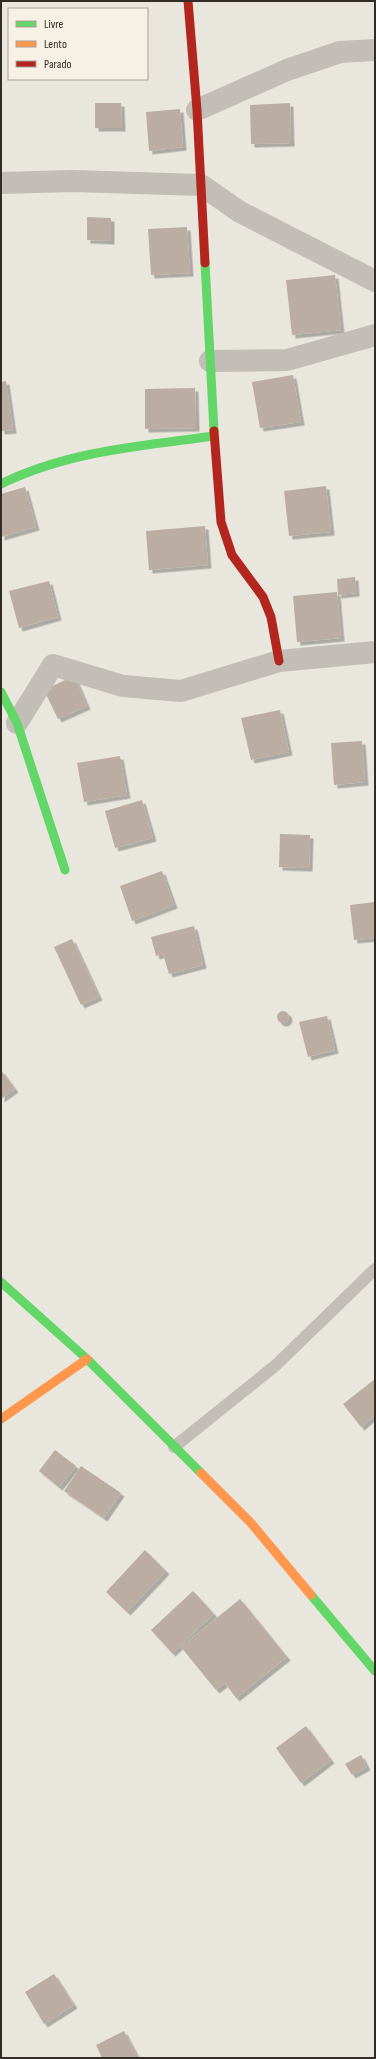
<svg xmlns="http://www.w3.org/2000/svg" width="376" height="2059" font-family="'Sofia Sans Condensed',sans-serif">
	<style>
		.building { fill: #bbada2; filter: url(#shadow) }
		.lines { fill: none; stroke-linecap: round; stroke-linejoin: round }
		.lane { stroke: #c2bdb7; stroke-width: 12 }
		.street { stroke: #c2bdb7; stroke-width: 22 }
		.fast { stroke: #63d668; stroke-width: 9 }
		.slow { stroke: #ff974d; stroke-width: 9 }
		.jam { stroke: #b3261e; stroke-width: 9 }
	</style>
	<defs>
		<filter id="shadow"><feDropShadow dx="3.5" dy="3.5" stdDeviation="0" flood-color="#0004"/></filter>
	</defs>
	<rect width="100%" height="100%" fill="#e9e6de"/>
	<path class="building" d="M95 103H121L122 128H95Z
		M290 103 291 143 251 144 250 105Z
		M180 109 183 147 149 151 146 112Z
		M87 217 111 218V241L87 240Z
		M187 227 190 273 151 275 148 229Z
		M335 275 341 330 292 335 286 280Z
		M293 375 301 422 260 428 252 382Z
		M6 381 13 430 1 431V382Z
		M195 388 196 428 145 429V389Z
		M326 486 331 532 289 536 284 491Z
		M25 487 36 527 1 537V494Z
		M205 526 208 565 149 570 146 531Z
		M355 577 356 593 338 595 337 579Z
		M49 581 58 617 19 628 9 591Z
		M337 592 341 638 297 642 293 596Z
		M74 676 87 706 58 719 44 690Z
		M280 710 289 752 251 760 241 718Z
		M362 741 365 782 334 785 331 743Z
		M120 756 127 795 84 802 77 763Z
		M142 800 153 838 115 848 105 811Z
		M280 834 310 835 309 868 279 867Z
		M162 871 174 905 132 921 120 886Z
		M375 902V938L354 940 350 905Z
		M194 926 203 965 169 974 163 954 156 956 151 937Z
		M72 939 99 997 81 1005 54 947Z
		M277 1017a6 6 0 1 1 12 0a6 6 0 1 1-12 0Z
		M327 1016 335 1050 308 1057 299 1022Z
		M1 1070 15 1089 1 1099Z
		M375 1379V1415L361 1427 343 1404Z
		M55 1450 76 1466 59 1487 39 1471Z
		M81 1466 121 1493 104 1518 64 1491Z
		M145 1550 166 1571 127 1612 106 1592Z
		M193 1591 214 1614 172 1653 151 1630Z
		M240 1599 287 1657 236 1698 225 1683 216 1690 181 1647Z
		M306 1726 331 1760 301 1783 276 1748Z
		M361 1755 367 1767 352 1775 345 1764Z
		M54 1974 74 2005 44 2024 25 1992Z
		M124 2031 138 2058H102L96 2045Z"/>
	<g class="lines">
		<path class="lane" d="M174 1447 276 1365 375 1269"/>
		<path class="street" d="M197 110 287 70 340 52 375 50
			M1 183 73 181 201 185 240 212 375 281
			M210 361 287 360 375 335
			M17 723 53 665 123 686 181 691 279 661 375 652"/>
		<path class="fast" d="M205 263 214 431
			M1 484C68 451 141 446 214 436
			M1 692 17 723 65 870
			M1 1282 87 1359 201 1473
			M311 1595 375 1671"/>
		<path class="slow" d="M1 1419 87 1359
			M201 1473 251 1523 311 1595"/>
		<path class="jam" d="M188 1 197 110 205 263
			M214 431 221 522 232 555 263 597 271 617 279 661"/>
	</g>
	<rect width="376" height="2059" fill="none" stroke="#322b26" stroke-width="4"/>
	<rect x="8" y="8" width="140" height="72" fill="#f6f0e5" stroke="#a8a199"/>
	<rect x="16" y="21" width="20" height="6" fill="#63d668" stroke="#a8a199"/>
	<text x="44" y="28" font-size="12" fill="#322b26">Livre</text>
	<rect x="16" y="41" width="20" height="6" fill="#ff974d" stroke="#a8a199"/>
	<text x="44" y="48" font-size="12" fill="#322b26">Lento</text>
	<rect x="16" y="61" width="20" height="6" fill="#b3261e" stroke="#a8a199"/>
	<text x="44" y="68" font-size="12" fill="#322b26">Parado</text>
</svg>
